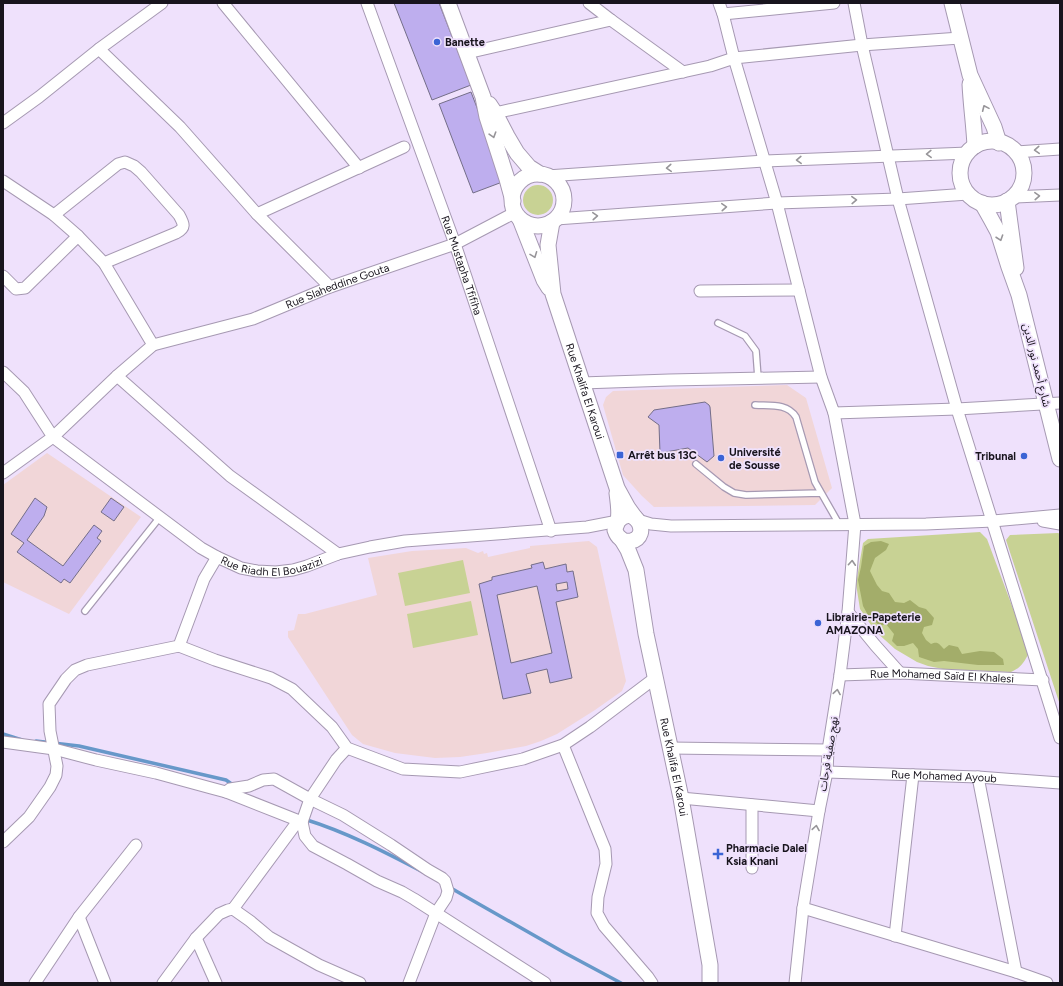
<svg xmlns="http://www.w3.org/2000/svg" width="1063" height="986" font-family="Figtree,'Noto Sans Arabic',sans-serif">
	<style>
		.education { fill: #f1d6d8 }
		.green { fill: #c8d294 }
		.forest { fill: #a3ad6a }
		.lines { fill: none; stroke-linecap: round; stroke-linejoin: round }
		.stream { stroke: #6798c9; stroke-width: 3.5 }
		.building { fill: #beaeee; stroke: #746e88; fill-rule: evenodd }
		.lane-casing { stroke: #a699b2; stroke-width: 8 }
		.street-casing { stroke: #a699b2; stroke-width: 13 }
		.secondary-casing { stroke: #a699b2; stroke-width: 17 }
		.lane { stroke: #fff; stroke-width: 5.5 }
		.street { stroke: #fff; stroke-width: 11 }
		.secondary { stroke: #fff; stroke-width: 15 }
		.oneway { stroke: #979599 }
		.poi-dot { fill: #3b64d5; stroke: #efe1fc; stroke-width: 1.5 }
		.labels { text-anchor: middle; stroke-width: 3.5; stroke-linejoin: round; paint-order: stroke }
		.poi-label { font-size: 11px; font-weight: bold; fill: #18141d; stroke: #efe1fc; text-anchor: start }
		.street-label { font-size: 11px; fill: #18141d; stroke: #efe1fc }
	</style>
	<rect width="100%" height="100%" fill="#efe1fc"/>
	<path class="education" d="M787 385 806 398 832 488 815 505 654 507 642 496 623 475 603 405 606 397 613 391Z
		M47 453 141 517 69 614 3 582V485Z
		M589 541 597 547 626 681 622 691 595 710 557 734 541 741 526 746 487 753 460 757 435 758 395 753 363 744 352 735 288 637V631L294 630 298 614H305L377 595 368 558 412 551 466 548 478 553 483 551 484 554 487 553 488 557 530 548V546Z"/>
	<path class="green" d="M523 200a15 15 0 1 1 30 0a15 15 0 1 1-30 0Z
		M980 532 987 539 1027 646 1029 653C1024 662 1021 668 1011 672L943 669 928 666 917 662 895 649 875 631 860 609 856 584 863 543 868 539Z
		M1058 533 1060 534V705L1006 540 1010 535Z
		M463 560 470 593 405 606 398 573Z
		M471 601 478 635 413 648 407 614Z"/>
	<path class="forest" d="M881 541 889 544 886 550 875 558 870 571 877 585 882 591 889 593 895 602 904 603 910 600 919 607 926 609 934 618 932 625 924 627 922 633 926 640 931 644C938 641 939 644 944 649L949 645 958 647 962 654 980 651 994 652 1003 659 1004 665H978L944 661 934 662 919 657 918 649 913 643 904 646H897L892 641 894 634 886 624 880 626 869 617 863 606 858 580 861 567 864 546 871 542Z"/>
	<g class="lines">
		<path class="stream" d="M3 734 22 740
			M36 741 79 746 226 780 233 785
			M304 819C346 832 385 852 423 872
			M449 887 565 953 621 983"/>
	</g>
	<path class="building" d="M394 3H439L471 85 432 100Z
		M471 92 505 181 473 193 439 104Z
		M705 402 709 405 710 407 714 456 707 462 688 448 660 453 659 425 648 417 654 410Z
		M35 498 47 507 44 516 27 540 63 566 94 525 102 531 97 538 101 541 70 583 64 579 61 583 17 552 24 543 11 534Z
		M111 498 124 507 114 521 101 512Z
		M543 562 545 569 566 564 567 572 573 571 578 597 556 602 572 678 550 683 547 669 526 674 531 693 503 699 479 584 492 580V577L532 568 531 565ZM567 582 568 589 557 591 556 584ZM537 586 552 653 511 663 497 595Z"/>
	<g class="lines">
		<g class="lane-casing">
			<path id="lane" d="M718 323 745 336 756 351 758 378
				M755 405C770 406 787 403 796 417L815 482 839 524
				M696 464 724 487 734 493 746 495 821 493
				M85 611 160 517"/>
		</g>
		<g class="street-casing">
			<g id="street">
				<path d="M223 3 359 168"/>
				<path id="s1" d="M367 3 455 244 551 531"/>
				<path d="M589 3 611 20 683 72"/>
				<path d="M719 3 723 14 734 58 862 45 960 38"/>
				<path d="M854 3 862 45 898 199 957 409 1060 738"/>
				<path d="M723 14 834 3"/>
				<path d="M99 49 180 127 257 214 330 287"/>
				<path d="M467 53 611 20"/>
				<path d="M495 113 710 66 734 58 777 203 821 377 834 413 957 409 1060 403"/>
				<path d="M3 123 39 97 99 49 162 3"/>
				<path d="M1015 152 1060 149"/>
				<path d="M547 176 765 161 968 153"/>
				<path d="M3 181 54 215 78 236 104 263 153 345 117 376 53 437 201 548 217 557"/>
				<path d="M1013 197 1060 195"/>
				<path d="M257 214 404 147"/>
				<path d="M54 215 118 164 125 162 134 166 141 172 179 215C184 224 186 228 176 233L104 263"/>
				<path d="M556 219 777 203 898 199 968 194"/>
				<path d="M3 276 16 289 25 288 78 236"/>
				<path d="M700 291 799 290"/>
				<path id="s2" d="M153 345 253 319 330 287 455 244 516 212"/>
				<path d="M3 372 24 392 53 437 3 473"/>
				<path d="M117 376 230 476 338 554"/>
				<path d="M582 383 669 380 821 377"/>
				<path d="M638 520 651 524 671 526 926 524 993 521 1060 515"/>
				<path d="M1043 521 1060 524"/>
				<path d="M848 612 875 645 900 673"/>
				<path d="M179 646 215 660 271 678 292 689 332 727 347 748 403 769 460 772 523 759 563 745 590 727 655 678"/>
				<path id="s3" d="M840 675 900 673 1043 680"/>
				<path d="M3 742 54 749 96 760 156 773 211 788 226 792 302 822 310 799 336 760 347 748"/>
				<path d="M563 745 605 849 606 864 598 897 597 913 604 926 648 977 652 983"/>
				<path d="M670 748 828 750"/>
				<path id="s4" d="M827 772 978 777 1060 783"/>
				<path d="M978 777 1016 972"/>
				<path d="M226 792 230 789 249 786 263 780 274 779 310 799 343 815 391 845 428 870 442 878 445 881 448 891 446 898 436 913 409 983"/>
				<path d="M681 798 819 811"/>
				<path d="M752 805V868"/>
				<path d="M302 822 305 836 313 846 347 864 377 881 402 892 414 899 545 983"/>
				<path id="s5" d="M3 842 29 817 50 787 56 775 57 766 50 731 49 704 66 679 75 670 87 665 179 646 204 579 217 557 241 568 257 571 276 572 293 570 307 566 338 554 370 547 405 541 587 527 618 521"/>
				<path d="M803 908 1016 972 1047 983"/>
				<path d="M233 909 298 821"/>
				<path d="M79 917 105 983"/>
				<path d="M895 936 913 775"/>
				<path d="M196 938 216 983"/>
				<path d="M35 983 79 917 136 845"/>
				<path d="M163 983 196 938 219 914 228 910 233 909 250 921 269 937 319 965 360 983"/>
				<path d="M795 983 803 908 819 811 827 772 828 750 840 675 848 612 855 524 834 413"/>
			</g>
		</g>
		<g class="secondary-casing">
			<g id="secondary">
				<path d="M448 3 483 97 487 117 507 179 513 201"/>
				<path d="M952 3 970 75 994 127 999 143"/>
				<path d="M970 84C971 105 974 125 975 146"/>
				<path d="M489 104 495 113 507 136 517 153 529 167 540 174"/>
				<circle cx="992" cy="173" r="32"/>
				<circle cx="538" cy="200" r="26"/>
				<path d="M1007 201 1016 268"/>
				<path d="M982 203 991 219 998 232 1009 267 1019 295 1060 459"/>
				<path d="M520 219 544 280 549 288"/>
				<path id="s6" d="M552 222 548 245 553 294 617 488 628 508 636 519"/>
				<path d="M617 493C618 502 620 512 618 521 617 524 615 527 615 530 616 533 617 536 620 538 623 541 627 542 631 541 652 537 635 502 618 521"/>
				<path id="s7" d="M622 540 628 550 636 570 646 634 681 798 710 965V983"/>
			</g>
		</g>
		<use href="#lane" class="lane"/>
		<use href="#street" class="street"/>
		<use href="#secondary" class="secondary"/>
	</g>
	<defs><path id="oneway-chevron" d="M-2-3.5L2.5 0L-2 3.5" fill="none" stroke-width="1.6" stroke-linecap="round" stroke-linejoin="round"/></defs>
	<g class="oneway">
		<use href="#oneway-chevron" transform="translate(985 108) rotate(-114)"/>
		<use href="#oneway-chevron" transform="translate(493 135) rotate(73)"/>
		<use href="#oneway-chevron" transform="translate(1037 150) rotate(176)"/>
		<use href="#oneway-chevron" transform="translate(929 154) rotate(178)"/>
		<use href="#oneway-chevron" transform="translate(799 160) rotate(178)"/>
		<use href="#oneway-chevron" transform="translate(669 168) rotate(176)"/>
		<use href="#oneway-chevron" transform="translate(1037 196) rotate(-3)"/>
		<use href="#oneway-chevron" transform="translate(854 200) rotate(-2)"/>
		<use href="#oneway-chevron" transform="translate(724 207) rotate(-4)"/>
		<use href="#oneway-chevron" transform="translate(595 216) rotate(-4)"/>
		<use href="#oneway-chevron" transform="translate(1000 238) rotate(71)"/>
		<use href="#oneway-chevron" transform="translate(534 255) rotate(69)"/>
		<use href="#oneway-chevron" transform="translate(852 563) rotate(-86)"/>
		<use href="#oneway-chevron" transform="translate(837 692) rotate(-81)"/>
		<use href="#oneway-chevron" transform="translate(816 828) rotate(-81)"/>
	</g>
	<g class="poi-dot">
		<circle cx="437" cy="42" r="4"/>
		<rect x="616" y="451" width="8" height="8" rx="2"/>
		<circle cx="1024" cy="456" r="4"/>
		<circle cx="721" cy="458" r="4"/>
		<circle cx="818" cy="623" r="4"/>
		<path d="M716 848h4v4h4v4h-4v4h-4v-4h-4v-4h4z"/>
	</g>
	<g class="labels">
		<g class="poi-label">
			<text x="445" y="46">Banette</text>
			<text x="729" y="456">Université<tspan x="729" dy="13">de Sousse</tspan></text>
			<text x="628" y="459">Arrêt bus 13C</text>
			<text x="1016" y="460" text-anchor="end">Tribunal</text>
			<text x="826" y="621">Librairie-Papeterie<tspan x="826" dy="13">AMAZONA</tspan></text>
			<text x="726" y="852">Pharmacie Dalel<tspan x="726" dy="13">Ksia Knani</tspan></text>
		</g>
		<g class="street-label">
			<text dy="4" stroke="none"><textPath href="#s1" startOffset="279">Rue Mustapha Tfifiha</textPath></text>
			<text dy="4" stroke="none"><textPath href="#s2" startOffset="194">Rue Slaheddine Gouta</textPath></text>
			<text transform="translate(1037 365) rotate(76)" y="4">شارع أحمد نور الدين</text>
			<text dy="4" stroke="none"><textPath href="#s6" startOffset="175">Rue Khalifa El Karoui</textPath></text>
			<text dy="4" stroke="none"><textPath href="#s5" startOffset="462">Rue Riadh El Bouazizi</textPath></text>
			<text dy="4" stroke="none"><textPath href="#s3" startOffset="102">Rue Mohamed Saïd El Khalesi</textPath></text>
			<text transform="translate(828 754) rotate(-81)" y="4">نهج صفية فرحات</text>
			<text dy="4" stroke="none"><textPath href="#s7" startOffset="234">Rue Khalifa El Karoui</textPath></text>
			<text dy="4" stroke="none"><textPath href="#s4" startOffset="117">Rue Mohamed Ayoub</textPath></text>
		</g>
	</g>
	<rect width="1063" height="986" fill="none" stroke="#18141d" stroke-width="8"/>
</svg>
